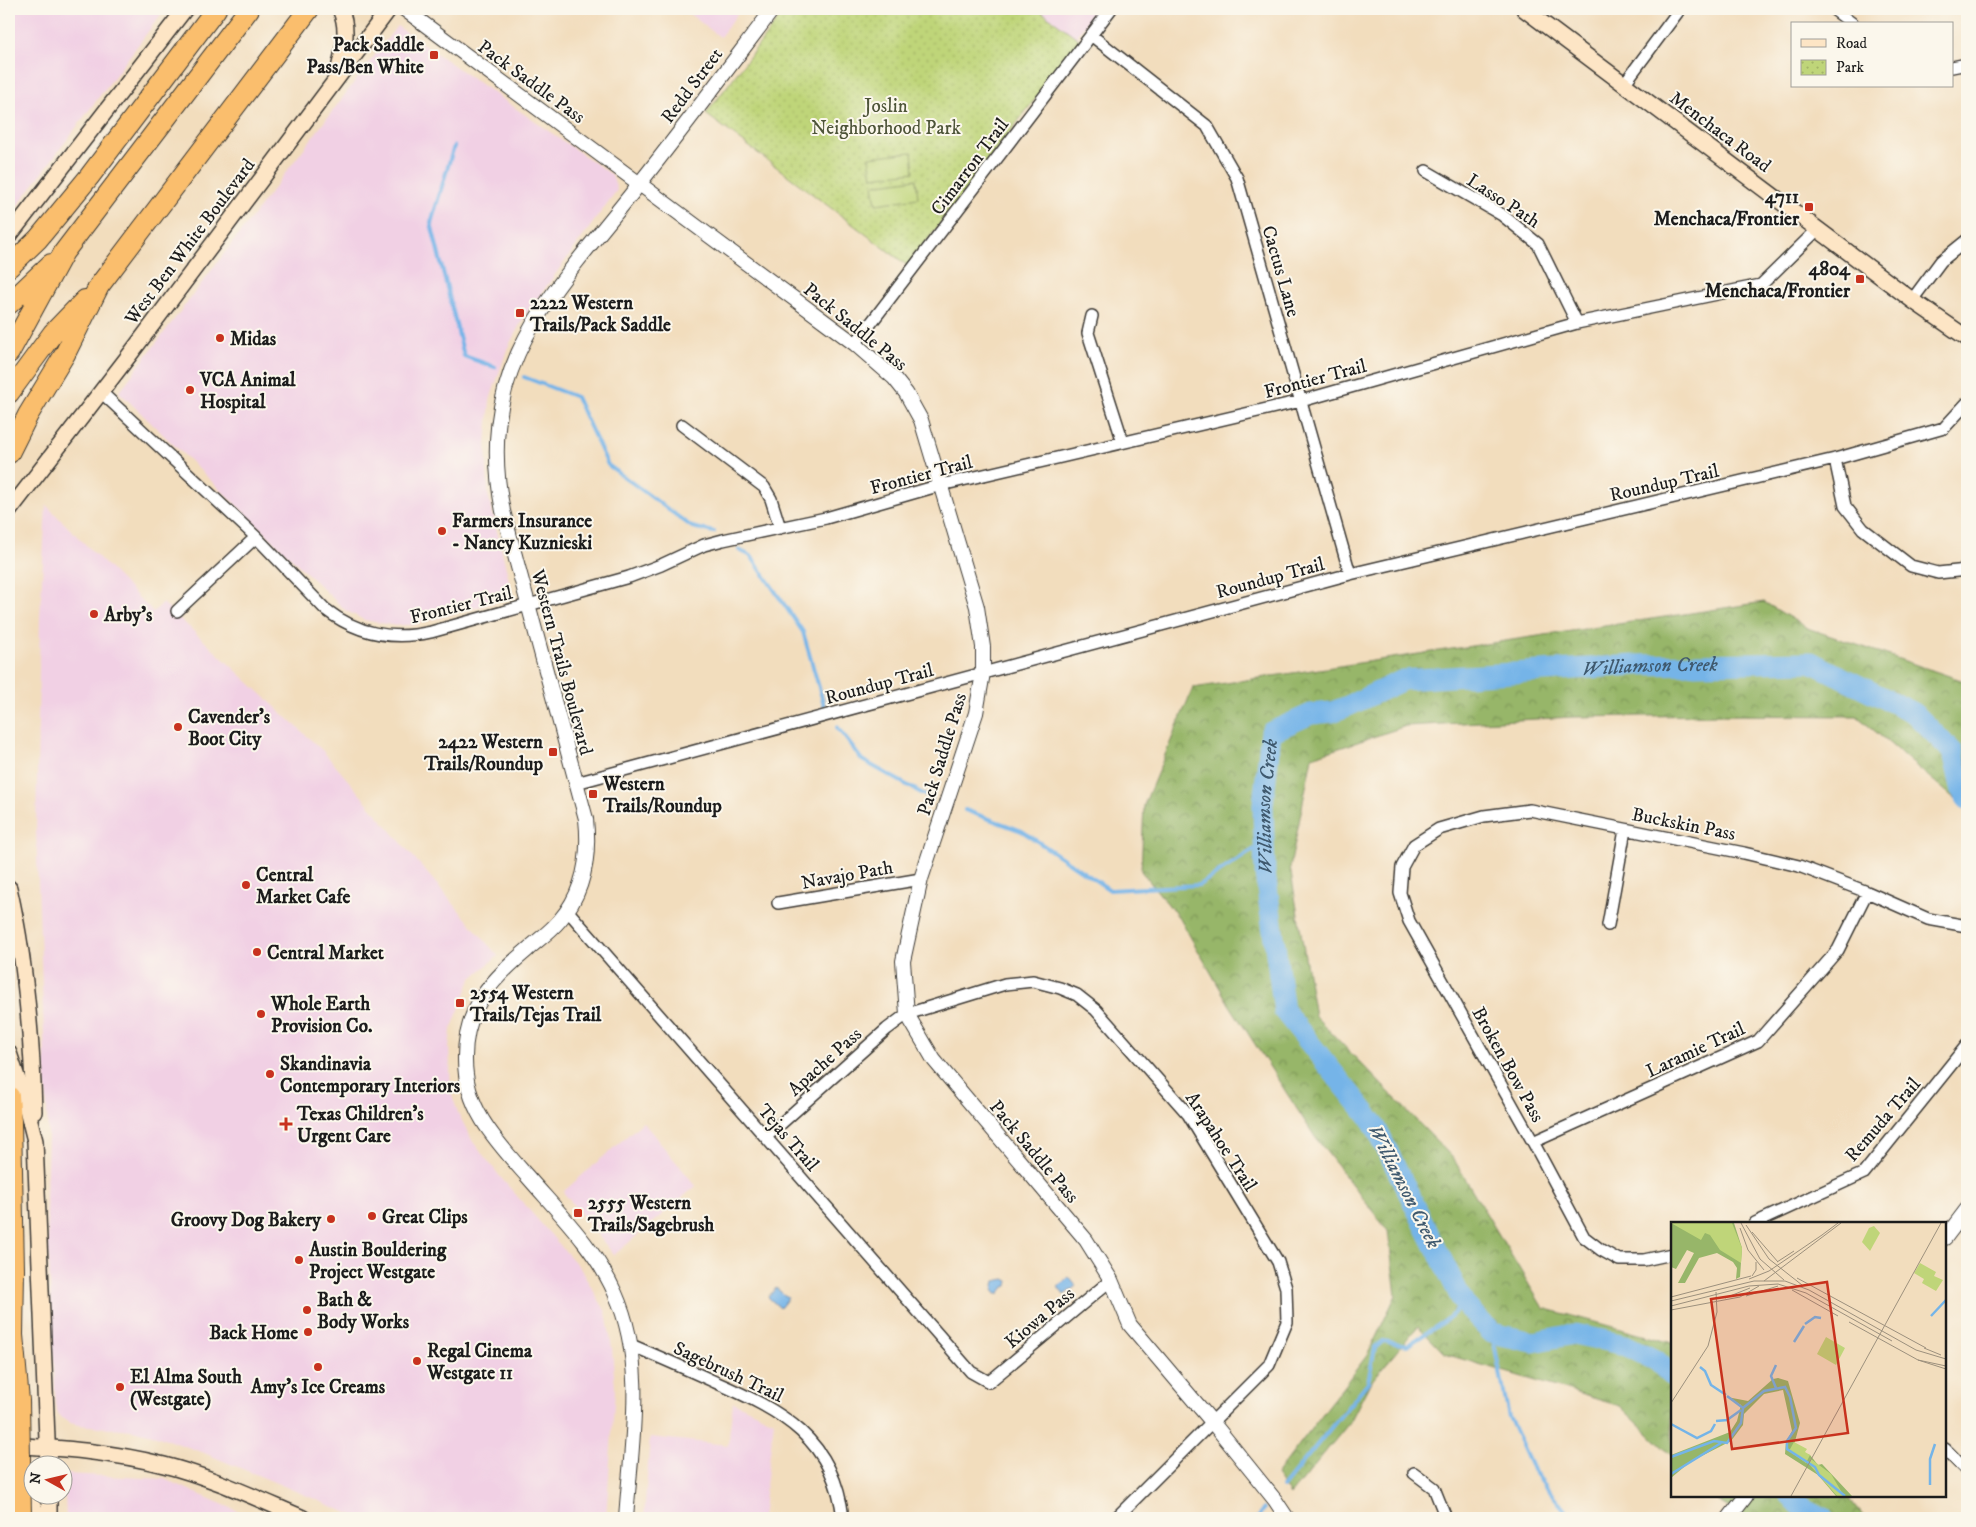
<svg xmlns="http://www.w3.org/2000/svg" width="1976" height="1527" font-family="'IM FELL DW Pica',serif">
	<style>
		.built { fill: #f1d0e4 }
		.forest { fill: url(#forest-crowns); stroke: #5a6942 }
		.park { fill: url(#park-dots); stroke: #6e784a }
		.pitch { fill: #bfd579; stroke: #6e784a }
		.water { fill: #74b4e8; stroke: #486882 }
		.lines { fill: none; stroke-linecap: round; stroke-linejoin: round }
		.stream { stroke: #74b4e8; stroke-width: 4 }
		.river { stroke: #74b4e8; stroke-width: 21 }
		.minor-casing { stroke: #3c3934; stroke-width: 14 }
		.tertiary-casing { stroke: #3c3934; stroke-width: 16 }
		.secondary-casing { stroke: #3c3934; stroke-width: 18 }
		.motorway-casing { stroke: #3c3934; stroke-width: 22 }
		.minor { stroke: #fff; stroke-width: 11 }
		.tertiary { stroke: #fff; stroke-width: 14 }
		.secondary { stroke: #fde5c5; stroke-width: 15 }
		.motorway { stroke: #fabe6d; stroke-width: 20 }
		.motorway-bridge-casing { stroke: #3c3934; stroke-width: 22; stroke-linecap: butt }
		.motorway-bridge { stroke: #fabe6d; stroke-width: 20 }
		.poi-dot { fill: #c8321e; stroke: #fbf7ec; stroke-width: 2 }
		.labels { text-anchor: middle; stroke-width: 4; stroke-linejoin: round; paint-order: stroke }
		.poi-label { font-size: 19px; font-weight: bold; fill: #1c1c1c; stroke: #fbf7ec; text-anchor: start }
		.street-label { font-size: 19px; fill: #1c1c1c; stroke: #fbf7ec }
		.park-label { font-size: 19px; fill: #4d5438; stroke: #fbf7ec }
		.water-label { font-size: 20px; font-style: italic; fill: #3f596e; stroke: #fbf7ec }
		.inset-river { fill: none; stroke: #74b4e8; stroke-width: 2.5 }
		.inset-road { fill: none; stroke: #9c907d; stroke-width: 1 }
		.view { fill: #c8321e; fill-opacity: 0.15; stroke: #c8321e; stroke-width: 2.5 }
		.inset-edge { fill: none; stroke: #1c1c1c; stroke-width: 2.5 }
	</style>
	<defs>
		<pattern id="forest-crowns" width="20" height="18" patternUnits="userSpaceOnUse" patternTransform="scale(1.25)"><rect width="20" height="18" fill="#97b669"/><path d="M2 6a3 3 0 1 1 6 0M12 15a3 3 0 1 1 6 0" fill="none" stroke="#7a9356"/></pattern>
		<pattern id="park-dots" width="8" height="8" patternUnits="userSpaceOnUse" patternTransform="scale(1.25)"><rect width="8" height="8" fill="#bfd579"/><path d="M2 2h.1M6 6h.1" fill="none" stroke="#a4b668" stroke-width="1.8" stroke-linecap="round"/></pattern>
	</defs>
	<rect width="100%" height="100%" fill="#fbf7ec"/>
	<filter id="ink" filterUnits="userSpaceOnUse"><feTurbulence type="fractalNoise" baseFrequency=".02" numOctaves="2"/><feDisplacementMap in="SourceGraphic" scale="10" xChannelSelector="R" yChannelSelector="G"/><feConvolveMatrix kernelMatrix="1 2 1 2 8 2 1 2 1" color-interpolation-filters="sRGB"/></filter>
	<filter id="wash" filterUnits="userSpaceOnUse"><feTurbulence type="fractalNoise" baseFrequency=".0096" numOctaves="4" result="noise"/><feDisplacementMap in="SourceGraphic" scale="20" xChannelSelector="R" yChannelSelector="G"/><feGaussianBlur stdDeviation="1.12" result="paint"/><feColorMatrix in="noise" values="0 0 0 0 0 0 0 0 0 0 0 0 0 0 0 0 0 1.4 0 .05"/><feComposite in="paint" operator="in"/></filter>
	<g filter="url(#wash)">
		<rect width="100%" height="100%" fill="#f2ddbd"/>
		<path class="built" d="M9 9H165L9 217Z
			M683 9H741L720 37Z
			M1038 9H1098L1077 35 1080 40Z
			M397 26 612 175 617 190 524 317 507 349 490 400 486 444 488 494 513 597 413 625H391L364 620 345 610 119 392Z
			M46 505 153 612 163 603 323 751 498 956 471 979 451 1030 449 1047 451 1092 458 1113 473 1142 502 1179 580 1268 606 1312 612 1348 615 1389 606 1518H360L202 1452 156 1436 133 1430 78 1425 70 1423 63 1419 56 1411 46 1197 48 1137 36 831 40 617Z
			M643 1122 696 1186 614 1255 563 1192Z
			M733 1402 774 1421 762 1518H644L650 1437 728 1445Z
			M64 1474 164 1479 254 1518H66Z"/>
		<path class="forest" d="M1764 602 1807 628 1967 682V809L1857 716 1718 715 1573 717 1406 726 1312 757 1290 867 1315 1016 1453 1158 1543 1308 1672 1343V1456L1620 1406 1445 1354 1418 1326 1370 1383 1350 1422 1290 1495 1276 1475 1368 1354 1396 1295 1388 1231 1315 1137 1229 1004 1180 919 1141 871 1144 805 1193 688Z
			M1713 1496H1846L1864 1518H1745L1721 1503Z"/>
		<path class="park" d="M786 9H1038L1080 40 908 266 706 114Z"/>
		<path class="pitch" d="M912 152 914 172 872 177 869 157Z
			M916 179 918 198 876 204 873 185Z"/>
		<path class="water" d="M1069 1277 1076 1286 1064 1295 1058 1287Z
			M1005 1279 1009 1281 1008 1286 1004 1287 999 1294H996L993 1290 995 1281Z
			M776 1288 788 1298 780 1308 768 1297Z"/>
		<g class="lines">
			<path class="stream" d="M454 146 431 223 464 356 495 367
				M524 377 576 397 608 465 692 527 714 532
				M739 550 751 556 803 632 824 705
				M837 727 862 760 932 799
				M965 810 1022 831 1110 890 1199 885 1264 843
				M1492 1333 1509 1417 1533 1470 1571 1518
				M1283 1487 1368 1382 1375 1348 1383 1341 1408 1345 1445 1321 1464 1304
				M1257 1518 1264 1509"/>
			<g class="river">
				<path id="s1" d="M1672 1376 1657 1361 1625 1345 1574 1334 1533 1342 1492 1333 1464 1304 1373 1122 1284 1011 1265 873 1263 805 1271 732 1311 714 1332 712 1348 706 1403 680 1636 665 1811 662 1914 713 1953 752 1962 791 1967 799"/>
				<path d="M1789 1496 1805 1509 1823 1518"/>
			</g>
		</g>
	</g>
	<g filter="url(#ink)">
		<g class="lines">
			<g class="minor-casing">
				<path id="minor" d="M1833 9 1853 24
					M1091 35 1207 126 1237 178 1350 574
					M1952 67 1967 64
					M1624 84 1680 9
					M1426 171 1502 215 1538 244 1577 323
					M1912 300 1941 261 1967 240
					M1092 316 1088 333 1123 442
					M855 344 1111 9
					M101 392 256 537 325 609C357 634 391 641 431 632L629 577 661 565 704 545 723 540 826 518 941 485 1301 401 1577 323 1761 285 1818 229
					M682 425 764 487 771 499 780 528
					M1835 459 1845 506 1863 529 1911 566 1938 573 1967 570
					M177 611 256 537
					M576 783 1350 574 1835 459 1944 428 1967 403
					M778 903 921 879
					M567 910 971 1372 989 1382 1111 1280
					M1608 925 1625 830
					M766 1137 887 1029 907 1014 1005 984 1033 981 1060 988 1077 995 1096 1010 1188 1114 1278 1262 1286 1288 1287 1322 1269 1365 1116 1518
					M1533 1142 1758 1041 1838 950 1867 892
					M1755 1223 1864 1173 1967 1045
					M1672 1254 1644 1260H1619L1601 1250 1584 1237 1533 1142 1409 921 1400 893 1402 867 1414 845 1439 829 1484 816 1530 810 1744 853 1799 866 1867 892 1928 919 1967 926
					M631 1345C659 1357 687 1369 715 1382 782 1411 834 1439 843 1518
					M1945 1449 1967 1471
					M1414 1473 1434 1488 1446 1518"/>
			</g>
			<g class="tertiary-casing">
				<path id="tertiary" d="M404 9 855 344 894 378 906 393 921 420 977 607 983 647V673L976 713 921 879 903 961 907 1014 934 1060 1086 1240 1111 1280 1130 1325 1213 1423 1275 1500 1287 1518
					M1945 1238 1967 1209
					M626 1518C631 1444 647 1364 615 1293 595 1248 559 1213 527 1176 496 1141 465 1109 465 1060 464 1009 491 980 527 950 538 940 550 932 560 920 584 892 590 856 586 819L503 511C473 362 557 290 640 183 685 126 729 67 773 9
					M1729 1518 1746 1496"/>
			</g>
			<g class="secondary-casing">
				<path id="secondary" d="M1524 9 1912 300 1967 338
					M338 73C343 51 350 30 340 9
					M9 236 185 9
					M9 511 131 353 389 9
					M9 888C26 962 32 1037 34 1112
					M9 1053 25 1101 35 1141 48 1464
					M9 1445C61 1448 113 1452 164 1465 212 1477 258 1499 303 1518
					M9 1485C23 1490 34 1504 38 1518
					M49 1494V1518"/>
			</g>
			<g class="motorway-casing">
				<path id="motorway" d="M9 267 38 239 89 177 216 9
					M9 304 51 264
					M9 353 64 252 249 9
					M9 393 53 333 85 300
					M9 453 28 415 65 354 99 286 309 9
					M9 1096 11 1121 14 1270 13 1335 19 1401"/>
			</g>
			<use href="#minor" class="minor"/>
			<use href="#tertiary" class="tertiary"/>
			<use href="#secondary" class="secondary"/>
			<use href="#motorway" class="motorway"/>
			<g class="motorway-bridge-casing">
				<path id="motorway-bridge" d="M19 1401 21 1518"/>
			</g>
			<use href="#motorway-bridge" class="motorway-bridge"/>
		</g>
	</g>
	<g class="poi-dot">
		<rect x="429" y="50" width="10" height="10" rx="2.5"/>
		<rect x="1804" y="202" width="10" height="10" rx="2.5"/>
		<rect x="1855" y="274" width="10" height="10" rx="2.5"/>
		<rect x="515" y="308" width="10" height="10" rx="2.5"/>
		<circle cx="220" cy="338" r="5"/>
		<circle cx="190" cy="390" r="5"/>
		<circle cx="442" cy="531" r="5"/>
		<circle cx="94" cy="614" r="5"/>
		<circle cx="178" cy="727" r="5"/>
		<rect x="548" y="747" width="10" height="10" rx="2.5"/>
		<rect x="588" y="789" width="10" height="10" rx="2.5"/>
		<circle cx="246" cy="885" r="5"/>
		<circle cx="257" cy="952" r="5"/>
		<rect x="455" y="998" width="10" height="10" rx="2.5"/>
		<circle cx="261" cy="1014" r="5"/>
		<circle cx="270" cy="1074" r="5"/>
		<path d="M283.5 1116.5h5v5h5v5h-5v5h-5v-5h-5v-5h5z"/>
		<rect x="573" y="1208" width="10" height="10" rx="2.5"/>
		<circle cx="372" cy="1216" r="5"/>
		<circle cx="331" cy="1219" r="5"/>
		<circle cx="299" cy="1260" r="5"/>
		<circle cx="307" cy="1310" r="5"/>
		<circle cx="308" cy="1332" r="5"/>
		<circle cx="417" cy="1361" r="5"/>
		<circle cx="318" cy="1367" r="5"/>
		<circle cx="120" cy="1387" r="5"/>
	</g>
	<g class="labels">
		<g class="poi-label">
			<text x="424" y="51" text-anchor="end">Pack Saddle<tspan x="424" dy="22">Pass/Ben White</tspan></text>
			<text x="1799" y="203" text-anchor="end">4711<tspan x="1799" dy="22">Menchaca/Frontier</tspan></text>
			<text x="1850" y="275" text-anchor="end">4804<tspan x="1850" dy="22">Menchaca/Frontier</tspan></text>
			<text x="530" y="309">2222 Western<tspan x="530" dy="22">Trails/Pack Saddle</tspan></text>
			<text x="230" y="345">Midas</text>
			<text x="200" y="386">VCA Animal<tspan x="200" dy="22">Hospital</tspan></text>
			<text x="452" y="527">Farmers Insurance<tspan x="452" dy="22">- Nancy Kuznieski</tspan></text>
			<text x="104" y="621">Arby's</text>
			<text x="188" y="723">Cavender's<tspan x="188" dy="22">Boot City</tspan></text>
			<text x="543" y="748" text-anchor="end">2422 Western<tspan x="543" dy="22">Trails/Roundup</tspan></text>
			<text x="603" y="790">Western<tspan x="603" dy="22">Trails/Roundup</tspan></text>
			<text x="256" y="881">Central<tspan x="256" dy="22">Market Cafe</tspan></text>
			<text x="267" y="959">Central Market</text>
			<text x="470" y="999">2554 Western<tspan x="470" dy="22">Trails/Tejas Trail</tspan></text>
			<text x="271" y="1010">Whole Earth<tspan x="271" dy="22">Provision Co.</tspan></text>
			<text x="280" y="1070">Skandinavia<tspan x="280" dy="22">Contemporary Interiors</tspan></text>
			<text x="297" y="1120">Texas Children's<tspan x="297" dy="22">Urgent Care</tspan></text>
			<text x="588" y="1209">2555 Western<tspan x="588" dy="22">Trails/Sagebrush</tspan></text>
			<text x="382" y="1223">Great Clips</text>
			<text x="321" y="1226" text-anchor="end">Groovy Dog Bakery</text>
			<text x="309" y="1256">Austin Bouldering<tspan x="309" dy="22">Project Westgate</tspan></text>
			<text x="317" y="1306">Bath &amp;<tspan x="317" dy="22">Body Works</tspan></text>
			<text x="298" y="1339" text-anchor="end">Back Home</text>
			<text x="427" y="1357">Regal Cinema<tspan x="427" dy="22">Westgate 11</tspan></text>
			<text x="130" y="1383">El Alma South<tspan x="130" dy="22">(Westgate)</tspan></text>
			<text x="318" y="1393" text-anchor="middle">Amy's Ice Creams</text>
		</g>
		<g class="street-label">
			<text transform="translate(532 81) rotate(36)" y="7">Pack Saddle Pass</text>
			<text transform="translate(691 85) rotate(-53)" y="7">Redd Street</text>
			<text transform="translate(1721 131) rotate(37)" y="7">Menchaca Road</text>
			<text transform="translate(969 166) rotate(-53)" y="7">Cimarron Trail</text>
			<text transform="translate(1504 200) rotate(33)" y="7">Lasso Path</text>
			<text transform="translate(189 241) rotate(-53)" y="7">West Ben White Boulevard</text>
			<text transform="translate(1282 271) rotate(74)" y="7">Cactus Lane</text>
			<text transform="translate(856 326) rotate(39)" y="7">Pack Saddle Pass</text>
			<text transform="translate(1315 378) rotate(-15)" y="7">Frontier Trail</text>
			<text transform="translate(921 474) rotate(-15)" y="7">Frontier Trail</text>
			<text transform="translate(1664 482) rotate(-13)" y="7">Roundup Trail</text>
			<text transform="translate(1270 577) rotate(-15)" y="7">Roundup Trail</text>
			<text transform="translate(461 604) rotate(-14)" y="7">Frontier Trail</text>
			<text transform="translate(563 662) rotate(75)" y="7">Western Trails Boulevard</text>
			<text transform="translate(879 683) rotate(-15)" y="7">Roundup Trail</text>
			<text transform="translate(941 754) rotate(-73)" y="7">Pack Saddle Pass</text>
			<text transform="translate(1684 823) rotate(11)" y="7">Buckskin Pass</text>
			<text transform="translate(847 874) rotate(-10)" y="7">Navajo Path</text>
			<text transform="translate(1695 1049) rotate(-25)" y="7">Laramie Trail</text>
			<text transform="translate(824 1061) rotate(-42)" y="7">Apache Pass</text>
			<text transform="translate(1509 1064) rotate(61)" y="7">Broken Bow Pass</text>
			<text transform="translate(1882 1119) rotate(-49)" y="7">Remuda Trail</text>
			<text transform="translate(789 1137) rotate(49)" y="7">Tejas Trail</text>
			<text transform="translate(1222 1141) rotate(57)" y="7">Arapahoe Trail</text>
			<text transform="translate(1035 1151) rotate(50)" y="7">Pack Saddle Pass</text>
			<text transform="translate(1039 1317) rotate(-40)" y="7">Kiowa Pass</text>
			<text transform="translate(729 1371) rotate(25)" y="7">Sagebrush Trail</text>
		</g>
		<g class="park-label">
			<text x="886" y="112">Joslin<tspan x="886" dy="22">Neighborhood Park</tspan></text>
		</g>
		<g class="water-label">
			<text dy="7" stroke="none"><textPath href="#s1" startOffset="1250">Williamson Creek</textPath></text>
			<text dy="7" stroke="none"><textPath href="#s1" startOffset="785">Williamson Creek</textPath></text>
			<text transform="translate(1405 1186) rotate(63)" y="7">Williamson Creek</text>
		</g>
	</g>
	<g transform="translate(1671 1222)">
		<rect width="275" height="275" fill="#f2ddbd"/>
		<path d="M0 1H63L71 26 69 55 65 57 66 46 62 40 46 31 28 36 14 61H7L23 31 16 28 5 47 0 45ZM107 156 117 159 129 201 123 223 128 229 139 233 147 243 151 242 181 274H165L147 253 114 232 115 220 121 209 112 168 93 172 73 192 72 203 60 219 19 240 0 256V233L59 210 66 199 70 183 56 175 77 179 102 157Z" fill="#97b669"/>
		<path d="M0 1H61L71 26 70 41 49 28 39 13 34 11 30 18ZM249 41 265 50 263 54 272 58 265 69 251 61 253 57 243 51ZM155 115 174 126 165 143 146 132ZM123 220 136 227 134 230 139 233 135 241 118 229ZM140 237 160 252 173 274H166L138 242Z" fill="#bfd579"/>
		<path d="M203 4 209 11 199 29 191 20 198 6Z" fill="#bfd579"/>
		<path class="inset-river" d="M260 94 275 78M134 102 144 95 150 96M123 120 133 104M105 143 100 154 105 166M29 145 34 149 40 163 55 173M56 174 72 186M45 199 56 198 70 188M0 202 26 216 40 209 44 202M0 235 43 219 56 221 70 201 72 186 93 169 114 165 119 175 125 206 116 219V227L144 245 148 253 174 274M0 252 50 221M259 263V237L264 222"/>
		<path class="inset-road" d="M70 1 89 37 113 58M75 3 98 37 131 63M69 6 77 28 93 48M81 10 107 40M151 13 167 1M106 40 123 29M81 54 85 48V40M126 56 255 126M78 57 98 49 151 13M93 59 170 1M121 68 167 94M75 74 107 64M0 75 80 54M54 76 79 66M0 79 83 59H114L138 68 245 128 275 137M0 84 78 64 107 62 135 71 221 119M0 88 69 75 88 64M178 100 247 138 275 147M253 126 270 133M247 138 275 144M0 181 37 124 46 90 45 70M120 274 270 1"/>
		<path class="view" d="M156 60 177 211 61 227 40 77Z"/>
		<rect width="275" height="275" class="inset-edge"/>
	</g>
	<rect width="1976" height="1527" fill="none" stroke="#fbf7ec" stroke-width="30"/>
	<rect x="1791" y="22" width="162" height="65" fill="#fbf7ec" stroke="#a29f99"/>
	<rect x="1801" y="39" width="25" height="8" fill="#fde5c5" stroke="#a29f99"/>
	<text x="1836" y="48" font-size="15" fill="#1c1c1c">Road</text>
	<rect x="1801" y="60" width="25" height="15" fill="url(#park-dots)" stroke="#a29f99"/>
	<text x="1836" y="72" font-size="15" fill="#1c1c1c">Park</text>
	<g transform="translate(48 1480) rotate(278)"><circle r="24" fill="#fbf7ec" stroke="#a29f99"/>
	<path d="M0-4L9 19L0 12L-9 19Z" fill="#c8321e"/>
	<text y="-8" font-size="14" font-weight="bold" text-anchor="middle" fill="#1c1c1c">N</text>
	</g>
</svg>
